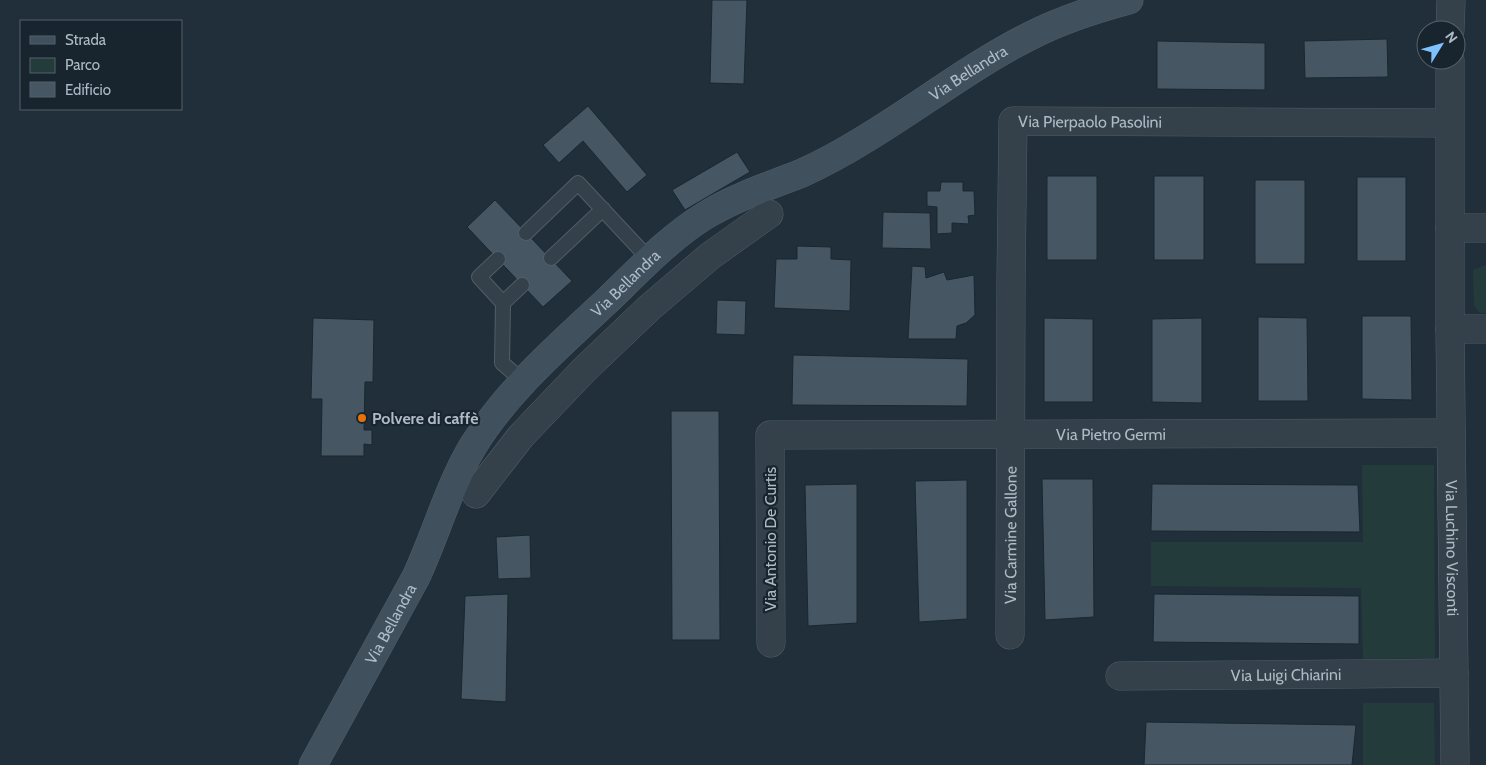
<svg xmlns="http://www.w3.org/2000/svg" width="1486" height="765" font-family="Cabin,sans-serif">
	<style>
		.green { fill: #233c3b }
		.building { fill: #465663; stroke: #1b2730 }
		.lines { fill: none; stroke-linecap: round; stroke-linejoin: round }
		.service-casing { stroke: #515e67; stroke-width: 16 }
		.minor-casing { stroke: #515e67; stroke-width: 29 }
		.secondary-casing { stroke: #515e67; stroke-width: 29 }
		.service { stroke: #34404a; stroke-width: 14 }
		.minor { stroke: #34404a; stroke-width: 28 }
		.secondary { stroke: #41505d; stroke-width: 28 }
		.food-dot { fill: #e8710a; stroke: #19252e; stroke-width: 2 }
		.labels { text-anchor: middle; stroke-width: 4.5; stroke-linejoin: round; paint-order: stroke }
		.street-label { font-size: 16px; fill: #aebbc6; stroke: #19252e }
		.poi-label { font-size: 16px; font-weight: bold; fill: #aebbc6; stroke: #19252e; text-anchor: start }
	</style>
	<rect width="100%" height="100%" fill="#202f39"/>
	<path class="green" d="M1486 265V313H1480L1474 306 1473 270Z
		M1362 465H1434L1435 658 1363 659 1361 588 1151 586V542H1363Z
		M1363 703H1434L1435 765H1363Z"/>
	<path class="building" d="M712 0H747L744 84 710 83Z
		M1387 39 1388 77 1305 78 1304 41Z
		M1157 41 1265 43V90L1157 89Z
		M588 106 647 175 627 192 583 141 559 163 543 145Z
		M737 152 750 172 685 210 672 190Z
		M1047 176H1097V260H1047Z
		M1154 176H1204V260H1154Z
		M1357 177H1406V261H1357Z
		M1255 180H1305V264H1255Z
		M941 182H963V191H974L975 215 968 216 969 224 952 223V233L937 234V207L927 206V191H940Z
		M495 200 572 281 543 307 467 227Z
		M883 212 930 213 931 249 882 248Z
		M797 246 831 247V259L851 260 850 311 774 308 776 259H797Z
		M912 266 925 267 926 278 944 272 947 280 974 275 975 315 966 323 957 326 956 339H908Z
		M717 300 746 301 745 335 716 334Z
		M1362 316H1411L1412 400 1362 399Z
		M1258 317 1307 318 1308 401H1258Z
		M313 318 374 320 373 382H365L364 430H372V445L364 444V456H321L322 399H311Z
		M1044 318 1093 319V402H1044Z
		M1202 318V403L1152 402V319Z
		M793 355 968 359 967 406 792 405Z
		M671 411H719L720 640H672Z
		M1042 479H1093L1094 617 1045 620Z
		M967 480V619L919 622 915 481Z
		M857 484V623L808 626 805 485Z
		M1152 484 1358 485 1360 532 1151 531Z
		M530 535 531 578 498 579 496 537Z
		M508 594 506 702 461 699 465 596Z
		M1154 594 1359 596V644L1153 642Z
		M1146 722 1356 725 1352 765H1144Z"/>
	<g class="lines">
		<g class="service-casing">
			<path id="service" d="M526 233 578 183 650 260
				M551 258 603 209
				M498 259 479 277 503 303 502 363 524 382
				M503 303 522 285"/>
		</g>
		<g class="minor-casing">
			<g id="minor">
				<path d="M1450 30 1451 0"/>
				<path id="s1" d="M1450 60V329L1455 765"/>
				<path d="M1450 228H1486"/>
				<path d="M1450 329H1486"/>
				<path d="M476 494 521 436 585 369 649 308 710 256 769 214"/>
				<path id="s2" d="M1010 635 1011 282 1013 121 1449 123"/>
				<path id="s3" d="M771 643 770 435 1451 433"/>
				<path id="s4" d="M1120 676 1454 673"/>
			</g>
		</g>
		<g class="secondary-casing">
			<g id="secondary">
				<path id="s5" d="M313 765 416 577C436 534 449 486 473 446 508 389 561 344 609 299 639 270 670 237 706 215 736 197 769 186 802 173 824 163 844 152 865 139 920 106 972 65 1030 36 1061 20 1095 9 1129 0"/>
			</g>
		</g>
		<use href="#service" class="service"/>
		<use href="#minor" class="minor"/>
		<use href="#secondary" class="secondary"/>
	</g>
	<circle class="food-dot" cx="362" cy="418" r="5"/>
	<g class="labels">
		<g class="street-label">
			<text dy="6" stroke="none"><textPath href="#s5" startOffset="986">Via Bellandra</textPath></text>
			<text dy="6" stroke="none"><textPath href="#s2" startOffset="591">Via Pierpaolo Pasolini</textPath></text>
			<text dy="6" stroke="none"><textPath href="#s5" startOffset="581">Via Bellandra</textPath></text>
			<text dy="6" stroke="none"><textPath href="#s3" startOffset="549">Via Pietro Germi</textPath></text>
			<text dy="6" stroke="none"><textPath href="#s2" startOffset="100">Via Carmine Gallone</textPath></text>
			<text transform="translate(770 539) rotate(-90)" y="6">Via Antonio De Curtis</text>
			<text dy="6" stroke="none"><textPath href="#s1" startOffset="488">Via Luchino Visconti</textPath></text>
			<text dy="6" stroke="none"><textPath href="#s5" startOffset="161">Via Bellandra</textPath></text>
			<text dy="6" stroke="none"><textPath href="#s4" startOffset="166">Via Luigi Chiarini</textPath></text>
		</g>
		<g class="poi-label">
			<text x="372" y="424">Polvere di caffè</text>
		</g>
	</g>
	<rect x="20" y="20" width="162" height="90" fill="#19252e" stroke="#55616b"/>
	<rect x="30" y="36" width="25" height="8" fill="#41505d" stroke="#55616b"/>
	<text x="65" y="45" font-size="15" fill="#aebbc6">Strada</text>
	<rect x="30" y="58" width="25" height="15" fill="#233c3b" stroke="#55616b"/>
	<text x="65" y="70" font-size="15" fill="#aebbc6">Parco</text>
	<rect x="30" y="82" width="25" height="15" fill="#465663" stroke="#55616b"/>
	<text x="65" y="95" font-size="15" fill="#aebbc6">Edificio</text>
	<g transform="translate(1441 45) rotate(53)"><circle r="24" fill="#19252e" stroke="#55616b"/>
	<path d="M0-4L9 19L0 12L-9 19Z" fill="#7ec1fc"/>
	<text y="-8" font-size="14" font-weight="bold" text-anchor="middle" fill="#aebbc6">N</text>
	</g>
</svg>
